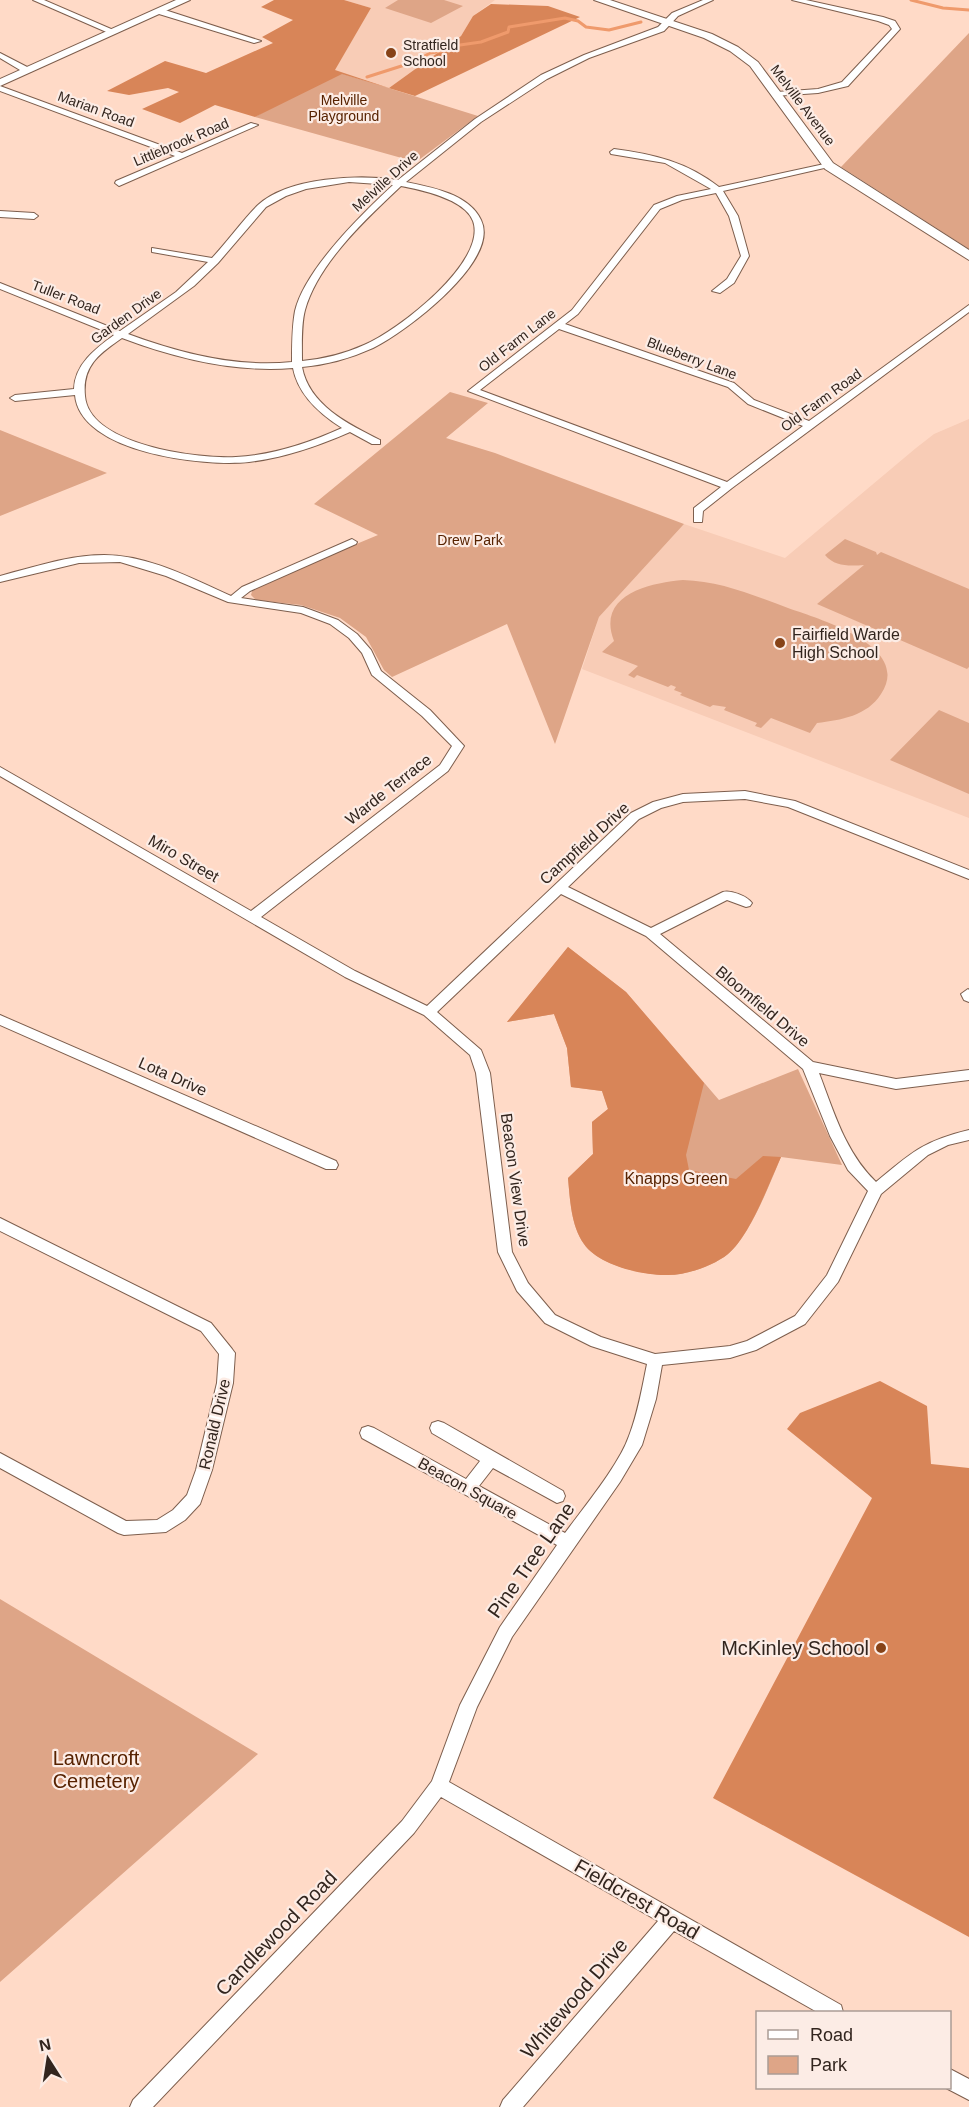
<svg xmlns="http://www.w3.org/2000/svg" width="969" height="2107" font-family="Helvetica,sans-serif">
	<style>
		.built { fill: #f8ccb6 }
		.green { fill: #dea587 }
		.forest { fill: #d88558 }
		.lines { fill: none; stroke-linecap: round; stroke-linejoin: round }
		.stream { stroke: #ef9a6c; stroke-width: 3 }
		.street-casing { stroke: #7d5e4d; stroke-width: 2 }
		.secondary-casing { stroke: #7d5e4d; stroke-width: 2 }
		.street { fill: #fff; fill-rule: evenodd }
		.secondary { fill: #fff; fill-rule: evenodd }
		.poi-dot { fill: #874318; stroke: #fcece5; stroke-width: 2 }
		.labels { text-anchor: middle; stroke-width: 4.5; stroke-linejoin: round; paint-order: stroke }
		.far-poi-label { font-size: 14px; fill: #32251e; stroke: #fcece5; text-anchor: start }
		.far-park-label { font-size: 14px; fill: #572200; stroke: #fcece5 }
		.far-street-label { font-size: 14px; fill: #32251e; stroke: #fcece5 }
		.poi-label { font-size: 16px; fill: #32251e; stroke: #fcece5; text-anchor: start }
		.street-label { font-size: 16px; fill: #32251e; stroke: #fcece5 }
		.park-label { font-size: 16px; fill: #572200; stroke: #fcece5 }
		.near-street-label { font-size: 20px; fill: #32251e; stroke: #fcece5 }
		.near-poi-label { font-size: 20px; fill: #32251e; stroke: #fcece5; text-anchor: end }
		.near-park-label { font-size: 20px; fill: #572200; stroke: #fcece5 }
	</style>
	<rect width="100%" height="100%" fill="#ffdac7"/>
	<path class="built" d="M344 0H495L473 16 461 36 389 88 334 71 371 8Z
		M969 419V818L582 669 599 617 684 524 785 558 916 448 934 434Z"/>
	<path class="green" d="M398 0H444L463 6 431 23 385 8Z
		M969 33V249L841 167Z
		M334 71 478 116 416 162 255 117Z
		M450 392 488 403 446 438 495 453 684 524 599 617 555 744 507 624 392 677 384 670 366 637 340 618 301 605 256 600 251 595 253 588 258 585 378 535 314 504Z
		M0 430 107 473 0 516Z
		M845 539 876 552 877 555 881 552 969 589V667L967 669 817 604 864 565C850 566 835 567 825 555Z
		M683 580C720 581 753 595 788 608 819 619 913 646 881 694 867 716 841 720 817 723L810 733 771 718 761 728 755 726 757 723 724 710 726 707 713 705 710 707 680 695 682 693 674 690 676 687 671 685 668 687 637 675 634 678 628 675 638 666 602 652 614 641C596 595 649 583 683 580Z
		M939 710 969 723V794L890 760Z
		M568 947 626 992 719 1100 798 1069 842 1165 781 1157C770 1183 750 1236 728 1254 713 1266 687 1275 668 1275 643 1275 598 1265 584 1244 571 1226 570 1199 568 1178L593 1154 592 1122 608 1109 602 1091 571 1087 567 1048 554 1014 507 1022Z
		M0 1599 258 1754 0 1982Z"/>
	<path class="forest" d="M274 0H344L371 8 335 70 389 88 461 36 473 16 491 4 548 6 580 17 415 96 342 74 255 117 215 105 180 123 142 109 179 92 168 88 129 95 107 91 165 61 206 73 273 43 262 37 293 20 261 7Z
		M568 947 626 992 704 1083 686 1155 689 1170 736 1179 763 1156 781 1157C769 1183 750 1236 728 1254 713 1266 687 1275 668 1275 643 1276 598 1265 584 1244 571 1226 570 1199 568 1178L593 1154 592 1122 608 1109 602 1091 571 1087 567 1048 554 1014 507 1022Z
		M880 1381 927 1406 931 1464 969 1468V1937L713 1798 872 1498 787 1429 800 1413Z"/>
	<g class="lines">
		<path class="stream" d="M911 0 943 8 969 10
			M367 77 414 62 430 53 444 51 453 46 481 42 508 32 509 27 565 18 578 21 586 27 609 30 641 22"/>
		<g class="street-casing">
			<path id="street" d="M33 0H44L118 32 111 34Z
				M703 0H713L678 16 664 31 589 58 547 79 481 122 406 182C431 187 469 194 481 220 501 261 404 333 373 348 351 358 326 365 302 367 309 405 348 424 380 440V444H372L350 432C318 446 284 458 249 462 204 467 80 453 75 395L15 401 10 398 15 395 74 389C75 364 95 349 114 335L0 289V283L120 331 176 292 208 262 152 252V248L212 258C228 241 242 221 258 205 288 177 360 174 398 180L475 119 541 75 584 55 658 27 672 13ZM349 182 393 185C362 214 305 269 295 311 292 327 292 346 292 362 237 368 179 353 128 334L194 286 218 263 266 207 286 196 306 189ZM401 186C422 190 465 199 473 221 488 262 396 332 364 345 344 354 323 359 302 361 302 345 301 325 305 310 318 263 367 218 401 186ZM122 338C175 358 235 373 293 368 298 395 320 414 342 428 309 443 273 455 236 457 197 459 89 445 85 396 82 366 99 354 122 338Z
				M792 0H806L883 17 895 21 900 29 848 86 818 93 774 96 773 94 777 92 818 89 842 82 892 29 889 25 878 21Z
				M159 10H165L261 41 254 43 159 14Z
				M0 53 31 69 32 71 25 73 0 58Z
				M0 86 182 153 251 123 258 125 119 186 115 183 116 181 175 156 0 91Z
				M614 149C653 154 687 162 719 187L829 163 833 166 723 191 738 216 749 256 734 283 720 293 712 291 727 279 741 256 729 216 716 193 682 200 660 209 578 314 565 324 734 383 754 400 809 421 969 305V312L732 488 703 511 702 522H694V508L721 487 468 391 572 310 654 205 677 196 711 189 665 163 611 154 610 152ZM559 329 728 387 748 404 803 426 727 482 480 390Z
				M0 211 34 213 38 216 34 219 0 217Z
				M352 539 357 542 356 544 250 591 241 598 303 607 338 620 357 634 371 650 381 671 430 710 464 746 448 771 261 917 355 971 427 1006 631 813 653 802 683 794 745 791 795 801 969 870V879L788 807 745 799 683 802 661 808 639 819 568 887 651 928 723 892C731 890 747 896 752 903L750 906 746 907 727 900 660 934 813 1062 896 1079 969 1070V1080L896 1089 819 1073C834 1112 845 1152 876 1182 911 1153 923 1141 969 1130V1140L948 1145 928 1155 881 1194 838 1282 805 1324 756 1350 730 1358 662 1365 656 1399 642 1445 620 1482 512 1637 477 1707 449 1782 841 2005 843 2012H817L674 1931 523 2107H500L503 2100 658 1921 441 1797 414 1833 153 2107H130L133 2100 402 1821 432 1781 460 1705 500 1627 557 1545 362 1438 360 1433 362 1428 368 1426 374 1428 466 1479 480 1461 432 1433 430 1428 432 1423 438 1421 444 1423 563 1491 565 1496 563 1501 557 1503 493 1468 479 1486 565 1533C584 1507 619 1465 629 1436 638 1413 642 1388 647 1364L591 1346 545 1323 517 1291 498 1252 476 1073 470 1055 424 1015 345 977 0 776V767L251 911 440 765 452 746 422 716 372 675 362 653 349 638 330 624 301 613 228 602 166 576 120 562 79 563 0 582V576C34 567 69 555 104 555 148 555 191 578 231 596L242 587ZM561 894 646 936 803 1069 830 1136 848 1170 868 1191 827 1275 795 1316 747 1341 730 1346 655 1354 601 1337 555 1315 528 1283 512 1252 490 1073 481 1050 437 1012Z
				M968 989 969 990V1002L964 1000 961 994Z
				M0 1015 336 1161 338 1165 336 1169H326L0 1025Z
				M0 1218 211 1323 232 1349 235 1353 233 1383 212 1470 200 1504 185 1520 166 1532 124 1535 118 1533 0 1468V1453L126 1521 157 1520 173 1510 187 1495 196 1470 217 1383 219 1354 201 1331 0 1231Z
				M950 2069 969 2079V2100L946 2088H950Z"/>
		</g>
		<g class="secondary-casing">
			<path id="secondary" d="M176 0H190L0 86V79Z
				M594 0H610L712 34 738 47 758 62 833 163 969 250V260L825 169 750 66 730 51 704 38Z"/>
		</g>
		<use href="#street" class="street"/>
		<use href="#secondary" class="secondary"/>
	</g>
	<g class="poi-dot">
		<circle cx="391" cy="53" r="6"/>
		<circle cx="780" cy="643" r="6"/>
		<circle cx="881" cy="1648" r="6"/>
	</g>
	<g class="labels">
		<g class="far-poi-label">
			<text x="403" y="50">Stratfield<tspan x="403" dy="16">School</tspan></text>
		</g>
		<g class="far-park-label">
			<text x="344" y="105">Melville<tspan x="344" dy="16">Playground</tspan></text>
			<text x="470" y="545">Drew Park</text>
		</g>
		<g class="far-street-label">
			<text transform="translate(803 105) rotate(53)" y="5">Melville Avenue</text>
			<text transform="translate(96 109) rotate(20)" y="5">Marian Road</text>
			<text transform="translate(181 142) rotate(-23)" y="5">Littlebrook Road</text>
			<text transform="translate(385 181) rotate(-42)" y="5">Melville Drive</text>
			<text transform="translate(66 297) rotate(21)" y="5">Tuller Road</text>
			<text transform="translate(126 316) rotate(-36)" y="5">Garden Drive</text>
			<text transform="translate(517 340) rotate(-38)" y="5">Old Farm Lane</text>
			<text transform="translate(692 358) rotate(21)" y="5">Blueberry Lane</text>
			<text transform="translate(821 400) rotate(-36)" y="5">Old Farm Road</text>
		</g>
		<g class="poi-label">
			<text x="792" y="640">Fairfield Warde<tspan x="792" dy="18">High School</tspan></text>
		</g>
		<g class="street-label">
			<text transform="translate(388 789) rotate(-38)" y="6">Warde Terrace</text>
			<text transform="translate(584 843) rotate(-42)" y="6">Campfield Drive</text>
			<text transform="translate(184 858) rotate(30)" y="6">Miro Street</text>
			<text transform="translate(763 1006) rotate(40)" y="6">Bloomfield Drive</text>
			<text transform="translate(173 1076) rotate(24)" y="6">Lota Drive</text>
			<text transform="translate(516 1180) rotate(82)" y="6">Beacon View Drive</text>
			<text transform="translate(214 1424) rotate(-77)" y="6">Ronald Drive</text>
			<text transform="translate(468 1488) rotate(29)" y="6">Beacon Square</text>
		</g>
		<g class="park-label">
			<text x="676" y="1184">Knapps Green</text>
		</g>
		<g class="near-street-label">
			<text transform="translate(531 1560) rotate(-55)" y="7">Pine Tree Lane</text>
			<text transform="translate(637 1899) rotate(30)" y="7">Fieldcrest Road</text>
			<text transform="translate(276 1933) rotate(-46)" y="7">Candlewood Road</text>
			<text transform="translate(574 1998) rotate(-49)" y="7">Whitewood Drive</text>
		</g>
		<g class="near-poi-label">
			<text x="869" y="1655">McKinley School</text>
		</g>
		<g class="near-park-label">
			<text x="96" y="1765">Lawncroft<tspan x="96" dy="23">Cemetery</tspan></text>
		</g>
	</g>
	<rect x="756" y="2011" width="195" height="78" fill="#fcece5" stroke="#ab9c95" stroke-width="1.5"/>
	<rect x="768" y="2030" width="30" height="9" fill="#ffffff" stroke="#ab9c95" stroke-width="1.5"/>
	<text x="810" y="2041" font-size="18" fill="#32251e">Road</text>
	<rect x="768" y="2056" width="30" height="18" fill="#dea587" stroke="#ab9c95" stroke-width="1.5"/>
	<text x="810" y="2071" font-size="18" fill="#32251e">Park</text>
	<g transform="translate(48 2059) rotate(348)" stroke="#fcece5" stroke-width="4.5" paint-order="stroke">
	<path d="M0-4.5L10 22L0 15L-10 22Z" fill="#32251e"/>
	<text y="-9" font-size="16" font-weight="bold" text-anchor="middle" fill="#32251e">N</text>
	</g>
</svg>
